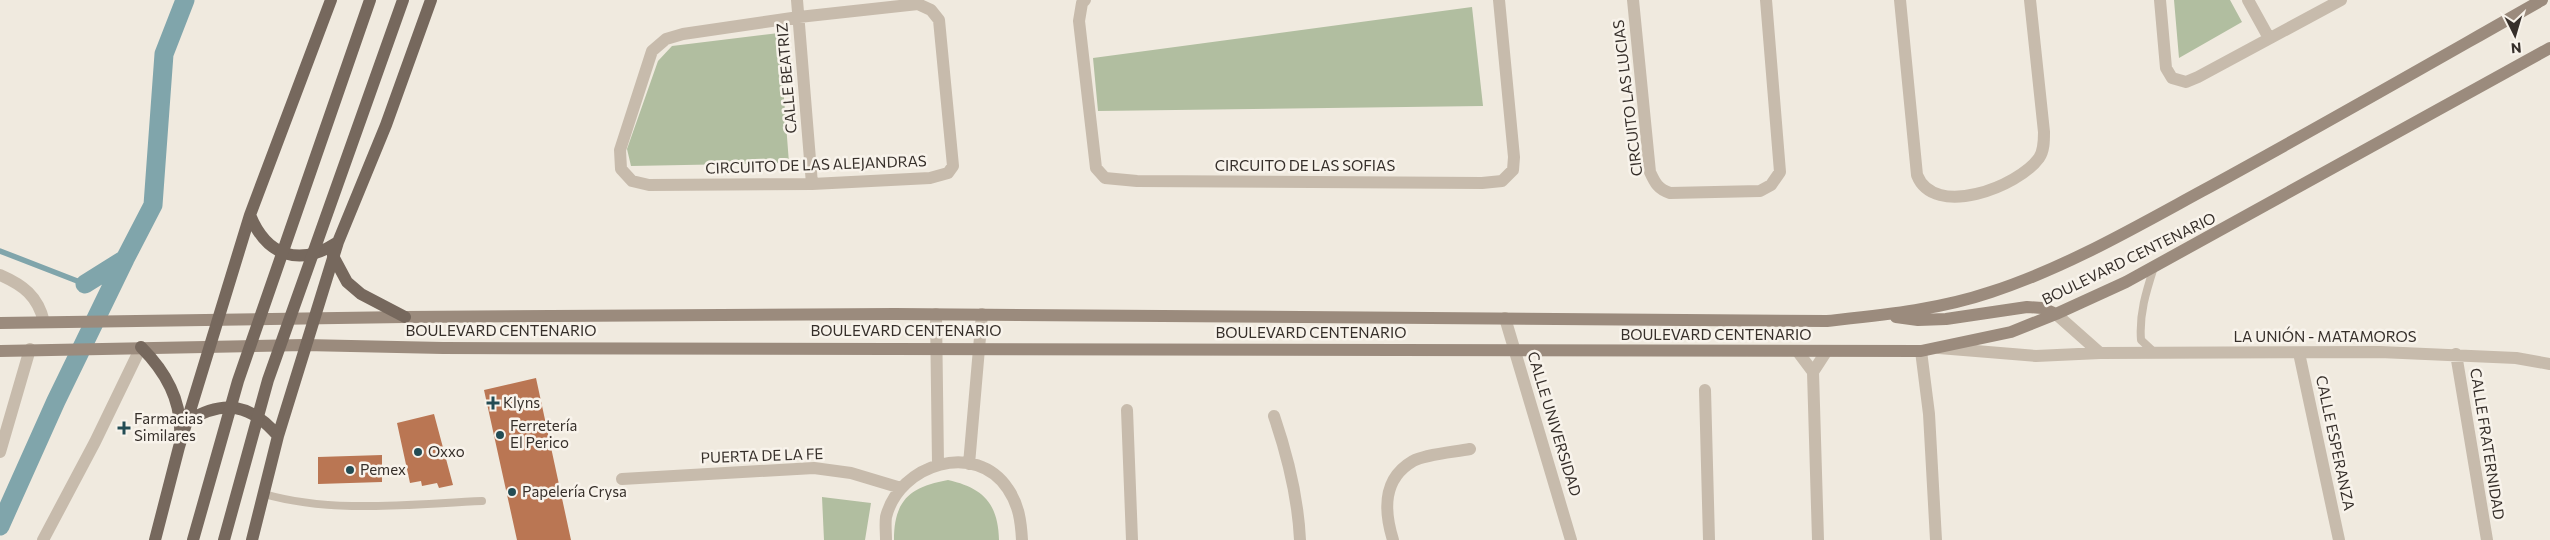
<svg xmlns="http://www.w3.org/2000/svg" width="2550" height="540" font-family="Commissioner,sans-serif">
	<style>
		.green { fill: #b1bea0 }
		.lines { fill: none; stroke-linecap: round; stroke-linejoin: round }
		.stream { stroke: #80a5ab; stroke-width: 5.5 }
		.canal { stroke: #80a5ab; stroke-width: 19 }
		.building { fill: #ba7653 }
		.service { stroke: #c7bbac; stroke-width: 8 }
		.minor { stroke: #c7bbac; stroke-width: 12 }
		.secondary { stroke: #9b8b7d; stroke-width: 12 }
		.primary { stroke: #76685d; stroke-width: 12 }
		.primary-bridge { stroke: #76685d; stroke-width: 12 }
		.poi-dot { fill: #234c54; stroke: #f8f3eb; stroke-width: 2 }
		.labels { text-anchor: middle; stroke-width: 5; stroke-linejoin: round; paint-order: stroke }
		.street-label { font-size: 15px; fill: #362f2a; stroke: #f8f3eb }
		.poi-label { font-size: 15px; fill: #362f2a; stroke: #f8f3eb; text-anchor: start }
	</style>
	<rect width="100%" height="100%" fill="#f0eadf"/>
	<path class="green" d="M2174 0H2230L2242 22 2179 58Z
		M1472 7 1483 106 1098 111 1093 58Z
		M779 33 789 163 631 166 627 149 658 61 672 46Z
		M948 480C983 488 998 503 999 540H894C894 500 910 487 948 480Z
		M822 497 871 503 865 540H824Z"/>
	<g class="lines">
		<path class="stream" d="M0 251 85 284"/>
		<path class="canal" d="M85 284 125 259 153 205 164 54 185 0
			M0 526 56 401 125 259"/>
	</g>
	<path class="building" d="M536 378 571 540H517L484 390Z
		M434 414 453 485 439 488 437 483 422 486 421 481 410 483 397 423Z
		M382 455V482L318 484V457Z"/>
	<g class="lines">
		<path class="service" d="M2154 267C2146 292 2139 314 2141 340L2155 353
			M264 494C334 514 410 504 482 501"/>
		<path class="minor" d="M797 0 812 184
			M1085 0 1082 3 1079 21 1096 168 1105 178 1137 181 1482 183 1502 181 1513 170 1514 157 1499 0
			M1633 0 1650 172C1655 183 1658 189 1670 193L1760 191 1771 185 1780 172 1766 0
			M1900 0 1917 175C1934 219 2018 187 2039 158 2044 151 2044 141 2044 132L2030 0
			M2160 0 2166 68 2172 78 2186 82 2198 77 2341 0
			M2248 0 2269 38
			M918 4 931 10 939 20 953 166 948 173 930 178 812 184 649 185 632 181 621 169 620 150 652 51 666 39 683 34 799 17Z
			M0 275C23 285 38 296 44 322
			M936 314 938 464
			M2056 314 2100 353
			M1505 318 1571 540
			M1939 348 2036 356 2100 353 2380 352 2516 358 2550 364
			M1921 351 1929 414 1936 540
			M1798 352 1813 372
			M2299 353 2339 540
			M2456 354 2487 540
			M1705 390 1709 540
			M1127 410 1132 540
			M1274 416C1288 457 1298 497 1300 540
			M0 452 30 349
			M969 464 982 314
			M622 479 814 468 851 473 901 488
			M43 540 95 442 141 347
			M886 540C886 533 885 524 886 517 899 464 976 440 1008 489 1019 505 1021 522 1022 540
			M1393 540C1384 511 1382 479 1413 461 1426 454 1455 452 1470 449
			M1818 540 1813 372 1826 352"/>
		<path class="secondary" d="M1896 317 1918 320 1946 319 2027 307 2042 308 2056 314
			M0 323 405 317 895 314 1827 321C1883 315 1938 310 1991 292 2065 268 2134 228 2202 191 2316 129 2429 64 2542 0
			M0 351 305 345 443 348 1921 351 2011 332 2056 314 2126 282 2550 48"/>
		<path class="primary" d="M250 215C267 257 300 267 338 242
			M333 256 347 282 361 294 405 317
			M141 347C165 371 182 400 180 435
			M188 421C224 399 251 404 278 436
			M155 540 179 447 250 215 331 0
			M252 540 278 436 338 242 386 125 431 0"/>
		<path class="primary-bridge" d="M193 540 238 381 370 0
			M224 540 268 380 403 0"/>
	</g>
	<g class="poi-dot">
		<path d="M490.5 395.5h5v5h5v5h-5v5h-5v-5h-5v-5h5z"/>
		<path d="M121.5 420.5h5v5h5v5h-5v5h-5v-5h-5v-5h5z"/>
		<circle cx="500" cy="435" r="5"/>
		<circle cx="418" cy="452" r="5"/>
		<circle cx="350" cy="470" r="5"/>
		<circle cx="512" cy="492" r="5"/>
	</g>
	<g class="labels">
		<g class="street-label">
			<text transform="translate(787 78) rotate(-95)" y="5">CALLE BEATRIZ</text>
			<text transform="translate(1628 98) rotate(-97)" y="5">CIRCUITO LAS LUCIAS</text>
			<text transform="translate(816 165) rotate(-2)" y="5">CIRCUITO DE LAS ALEJANDRAS</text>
			<text x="1305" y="171">CIRCUITO DE LAS SOFIAS</text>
			<text transform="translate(2129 259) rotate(-26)" y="5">BOULEVARD CENTENARIO</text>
			<text x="501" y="336">BOULEVARD CENTENARIO</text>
			<text x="906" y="336">BOULEVARD CENTENARIO</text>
			<text x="1311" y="338">BOULEVARD CENTENARIO</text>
			<text x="1716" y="340">BOULEVARD CENTENARIO</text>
			<text x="2325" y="342">LA UNIÓN - MATAMOROS</text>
			<text transform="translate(1554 424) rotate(73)" y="5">CALLE UNIVERSIDAD</text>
			<text transform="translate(2335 443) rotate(78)" y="5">CALLE ESPERANZA</text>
			<text transform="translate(2487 444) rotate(81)" y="5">CALLE FRATERNIDAD</text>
			<text transform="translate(762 456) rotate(-2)" y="5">PUERTA DE LA FE</text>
		</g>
		<g class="poi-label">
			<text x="503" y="408">Klyns</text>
			<text x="134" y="424">Farmacias<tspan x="134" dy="17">Similares</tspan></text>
			<text x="510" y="431">Ferretería<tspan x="510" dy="17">El Perico</tspan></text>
			<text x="428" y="457">Oxxo</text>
			<text x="360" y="475">Pemex</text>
			<text x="522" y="497">Papelería Crysa</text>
		</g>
	</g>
	<g transform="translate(2515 35) rotate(175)" stroke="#f8f3eb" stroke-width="4" paint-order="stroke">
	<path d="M0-4L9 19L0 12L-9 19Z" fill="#362f2a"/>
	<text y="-8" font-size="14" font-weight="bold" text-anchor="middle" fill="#362f2a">N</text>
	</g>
</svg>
